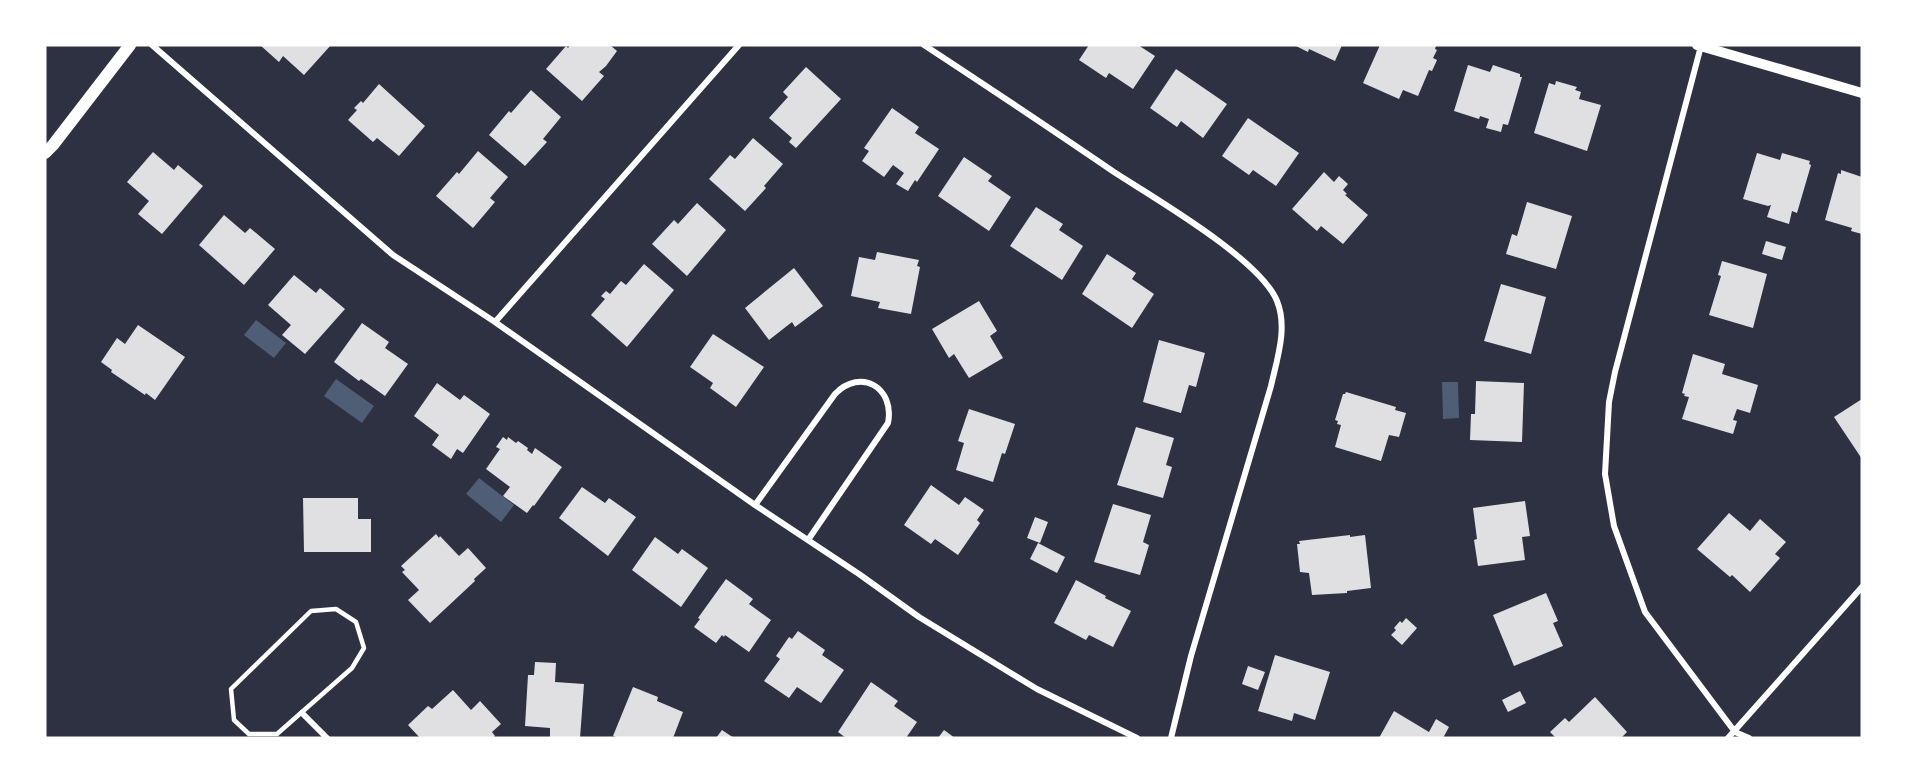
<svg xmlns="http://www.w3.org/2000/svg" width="1907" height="783" font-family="Overpass,sans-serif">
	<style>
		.water { fill: #4f5d75 }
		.building { fill: #e0e0e3 }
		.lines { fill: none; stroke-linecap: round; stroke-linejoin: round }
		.service { stroke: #fff; stroke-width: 4.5 }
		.minor { stroke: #fff; stroke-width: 6 }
		.tertiary { stroke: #fff; stroke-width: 10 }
		.secondary { stroke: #fff; stroke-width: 12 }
	</style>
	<rect width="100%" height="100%" fill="#2d3142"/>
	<path class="water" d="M256 320 286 343 274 358 244 335Z
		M336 379 374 406 362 423 324 396Z
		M1442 382H1458L1459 418 1443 419Z
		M479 478 514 505 501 522 466 494Z"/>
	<path class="building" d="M260 45H331L304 75 283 56 279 62Z
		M570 45H610L617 51 606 66 599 72 604 76 582 101 546 69 566 46 568 48Z
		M1089 45H1138L1155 56 1133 89 1109 73 1106 78 1079 60Z
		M1294 45H1342L1335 61 1309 49 1308 52Z
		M1380 45 1436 46 1435 49 1437 50 1433 58 1437 60 1432 71 1429 70 1418 96 1403 90 1399 99 1363 83Z
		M1468 65 1490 72 1493 65 1520 74V77H1522L1508 125 1503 124 1501 132 1486 128 1489 119 1480 116 1479 119 1454 111Z
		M806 67 841 99 796 148 789 142 792 138 769 118 788 97 783 92Z
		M1176 69 1227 104 1203 138 1181 121 1177 127 1150 108Z
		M1556 81 1577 87 1575 90 1581 92 1579 99 1601 105 1587 151 1534 133 1549 83 1555 85Z
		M379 84 425 126 399 156 377 138 373 142 348 120 357 110 354 108 361 101 363 103Z
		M531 90 561 117 543 139 547 142 525 166 489 135 509 111 511 113Z
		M892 108 919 127 915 133 939 149 917 182 915 180 908 191 896 184 904 173 893 165 884 177 862 161 869 151 864 148Z
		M1248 118 1299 153 1276 186 1253 170 1249 175 1222 156Z
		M753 138 783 164 764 186 766 188 745 211 709 179 730 155 735 159Z
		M478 151 508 177 490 198 495 202 473 228 436 196 457 172 459 174Z
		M153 152 174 170 178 165 203 186 162 234 138 214 149 201 127 182Z
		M1757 153 1780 160 1782 153 1810 161 1809 164 1811 165 1797 213 1792 211 1789 224 1767 217 1771 205 1768 206 1743 199Z
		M964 157 992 176 988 181 1011 197 989 231 938 196Z
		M1841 170 1862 177V234L1851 231 1852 228 1825 220 1838 173 1841 174Z
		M1324 172 1334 182 1339 176 1348 184 1343 190 1347 194 1345 195 1368 215 1343 244 1321 226 1317 231 1292 209Z
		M1527 202 1572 216 1556 269 1506 254 1512 234 1517 236Z
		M697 203 726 230 687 276 652 244 674 220 678 224Z
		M1036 207 1063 224 1059 230 1083 246 1062 280 1010 246Z
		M224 215 245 233 250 228 275 249 244 285 199 245Z
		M1766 241 1786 247 1782 260 1762 254Z
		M877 252 919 260 917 266 920 267 911 314 878 308 880 302 851 296 859 257 875 260Z
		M1107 254 1136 273 1132 279 1154 294 1132 328 1082 294Z
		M1722 261 1767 274 1753 328 1709 315 1721 276 1718 275Z
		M644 264 674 290 627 347 591 315 605 299 601 296 606 291 610 294 621 281 626 285Z
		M794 268 823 306 795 327 792 322 769 340 745 308Z
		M294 275 316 293 320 288 345 309 305 354 282 335 291 325 268 305Z
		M1501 284 1546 297 1531 354 1484 341Z
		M979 301 997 331 990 336 1003 358 969 378 954 354 949 358 932 329Z
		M362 323 389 342 385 348 408 364 385 396 361 379 359 381 334 362Z
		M138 325 185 357 155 400 146 393 145 395 111 372 112 370 101 362 117 338 125 344Z
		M713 334 764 367 736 407 710 388 713 383 690 367Z
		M1159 340 1205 353 1196 387 1189 385 1181 413 1143 402Z
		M1693 354 1725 364 1722 374 1758 385 1750 413 1737 409 1733 420 1737 421 1733 434 1682 419 1689 397 1684 396 1685 394 1682 393Z
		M1476 381 1524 383 1522 442 1470 440 1471 414H1475Z
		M437 383 460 400 464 395 490 414 463 453 457 449 451 459 432 445 439 435 414 416Z
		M1346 392 1396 407 1395 410 1406 413 1399 437 1389 435 1381 461 1335 447 1341 425 1337 424 1338 421 1335 420 1343 394H1345Z
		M1862 399V459L1834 417Z
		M969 409 1015 424 1005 454 1002 453 993 482 956 470 964 443 958 441Z
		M1136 427 1174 438 1166 465 1172 467 1163 498 1117 485Z
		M503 437 507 440 508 437 516 443 518 441 528 448 527 450 532 454 535 448 562 467 534 506 533 505 527 513 503 496 510 487 486 469 500 449 496 447Z
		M931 485 959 505 965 497 984 510 977 520 980 523 958 555 935 539 931 544 904 525Z
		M582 487 605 503 609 498 636 517 608 556 559 518Z
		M303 498H358V519H371V552H304Z
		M1525 501 1530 536 1522 537 1525 560 1478 566 1474 540 1477 539 1473 508Z
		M1113 504 1151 515 1143 542 1149 545 1140 575 1094 562Z
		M1729 513 1750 531 1760 519 1786 542 1775 554 1780 558 1750 592 1732 575 1730 577 1697 549Z
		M1035 517 1048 522 1040 543 1027 538Z
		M436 534 439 538 440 536 459 556 468 548 486 568 474 579 475 581 430 623 408 600 419 590 402 572 405 570 401 566Z
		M1350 535V537L1365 535 1371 588 1347 591V593L1312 595 1309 573 1300 572 1297 544H1300L1299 541Z
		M655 537 678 554 682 549 708 568 681 607 632 570Z
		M1038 543 1065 557 1057 573 1030 559Z
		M726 579 753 599 749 604 771 620 749 652 725 635 724 637 722 635 716 643 694 627 700 619 698 618Z
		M1076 580 1106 596 1105 598 1131 611 1113 647 1089 635 1086 640 1054 623Z
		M1546 593 1558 621 1553 623 1563 646 1514 666 1493 615Z
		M1406 618 1417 628 1402 645 1391 635 1396 630 1394 628 1400 621 1402 623Z
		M798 631 825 650 822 655 844 670 821 703 797 687 789 698 764 681 780 659 776 656 789 637 792 639Z
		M1275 655 1330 672 1315 720 1294 713 1292 721 1258 711Z
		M535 662 556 663 555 682 584 684 580 738H550V728L525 726 528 675H534Z
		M1248 666 1265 672 1258 690 1242 684Z
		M871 682 898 701 894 706 917 722 906 738H846L838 732Z
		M633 687 658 697 657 701 683 712 673 738H619L613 736Z
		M453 690 471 710 480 701 501 724 492 732 495 736 493 738H420L408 725 428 706 432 709Z
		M1520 691 1526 703 1508 712 1502 700Z
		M1595 697 1627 732 1621 738H1556L1550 732 1565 718 1569 722Z
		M1394 711 1429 732 1436 719 1449 727 1443 738H1379Z
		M722 730 734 738H716Z
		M944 730 955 738H938Z"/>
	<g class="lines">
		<path class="service" d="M336 609 356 622 364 648 352 668 277 734H249L234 720 231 689 311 611Z"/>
		<path class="minor" d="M152 45 393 255 495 322 755 505 859 574 919 617 1037 689 1137 738
			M924 45C988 87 1051 129 1114 172 1154 198 1260 259 1277 301 1288 328 1277 359 1271 386L1191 656 1171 738
			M1701 46 1615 372 1609 402 1605 474 1614 526 1645 612 1735 732 1749 738
			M495 322 739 45
			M755 505 835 394C861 367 895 388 888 423L808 540
			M302 713 327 738
			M1728 738 1862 587"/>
		<path class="tertiary" d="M1697 45 1862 93"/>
		<path class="secondary" d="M45 153 53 145 130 45"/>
	</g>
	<rect width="1907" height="783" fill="none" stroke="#ffffff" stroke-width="93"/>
</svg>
